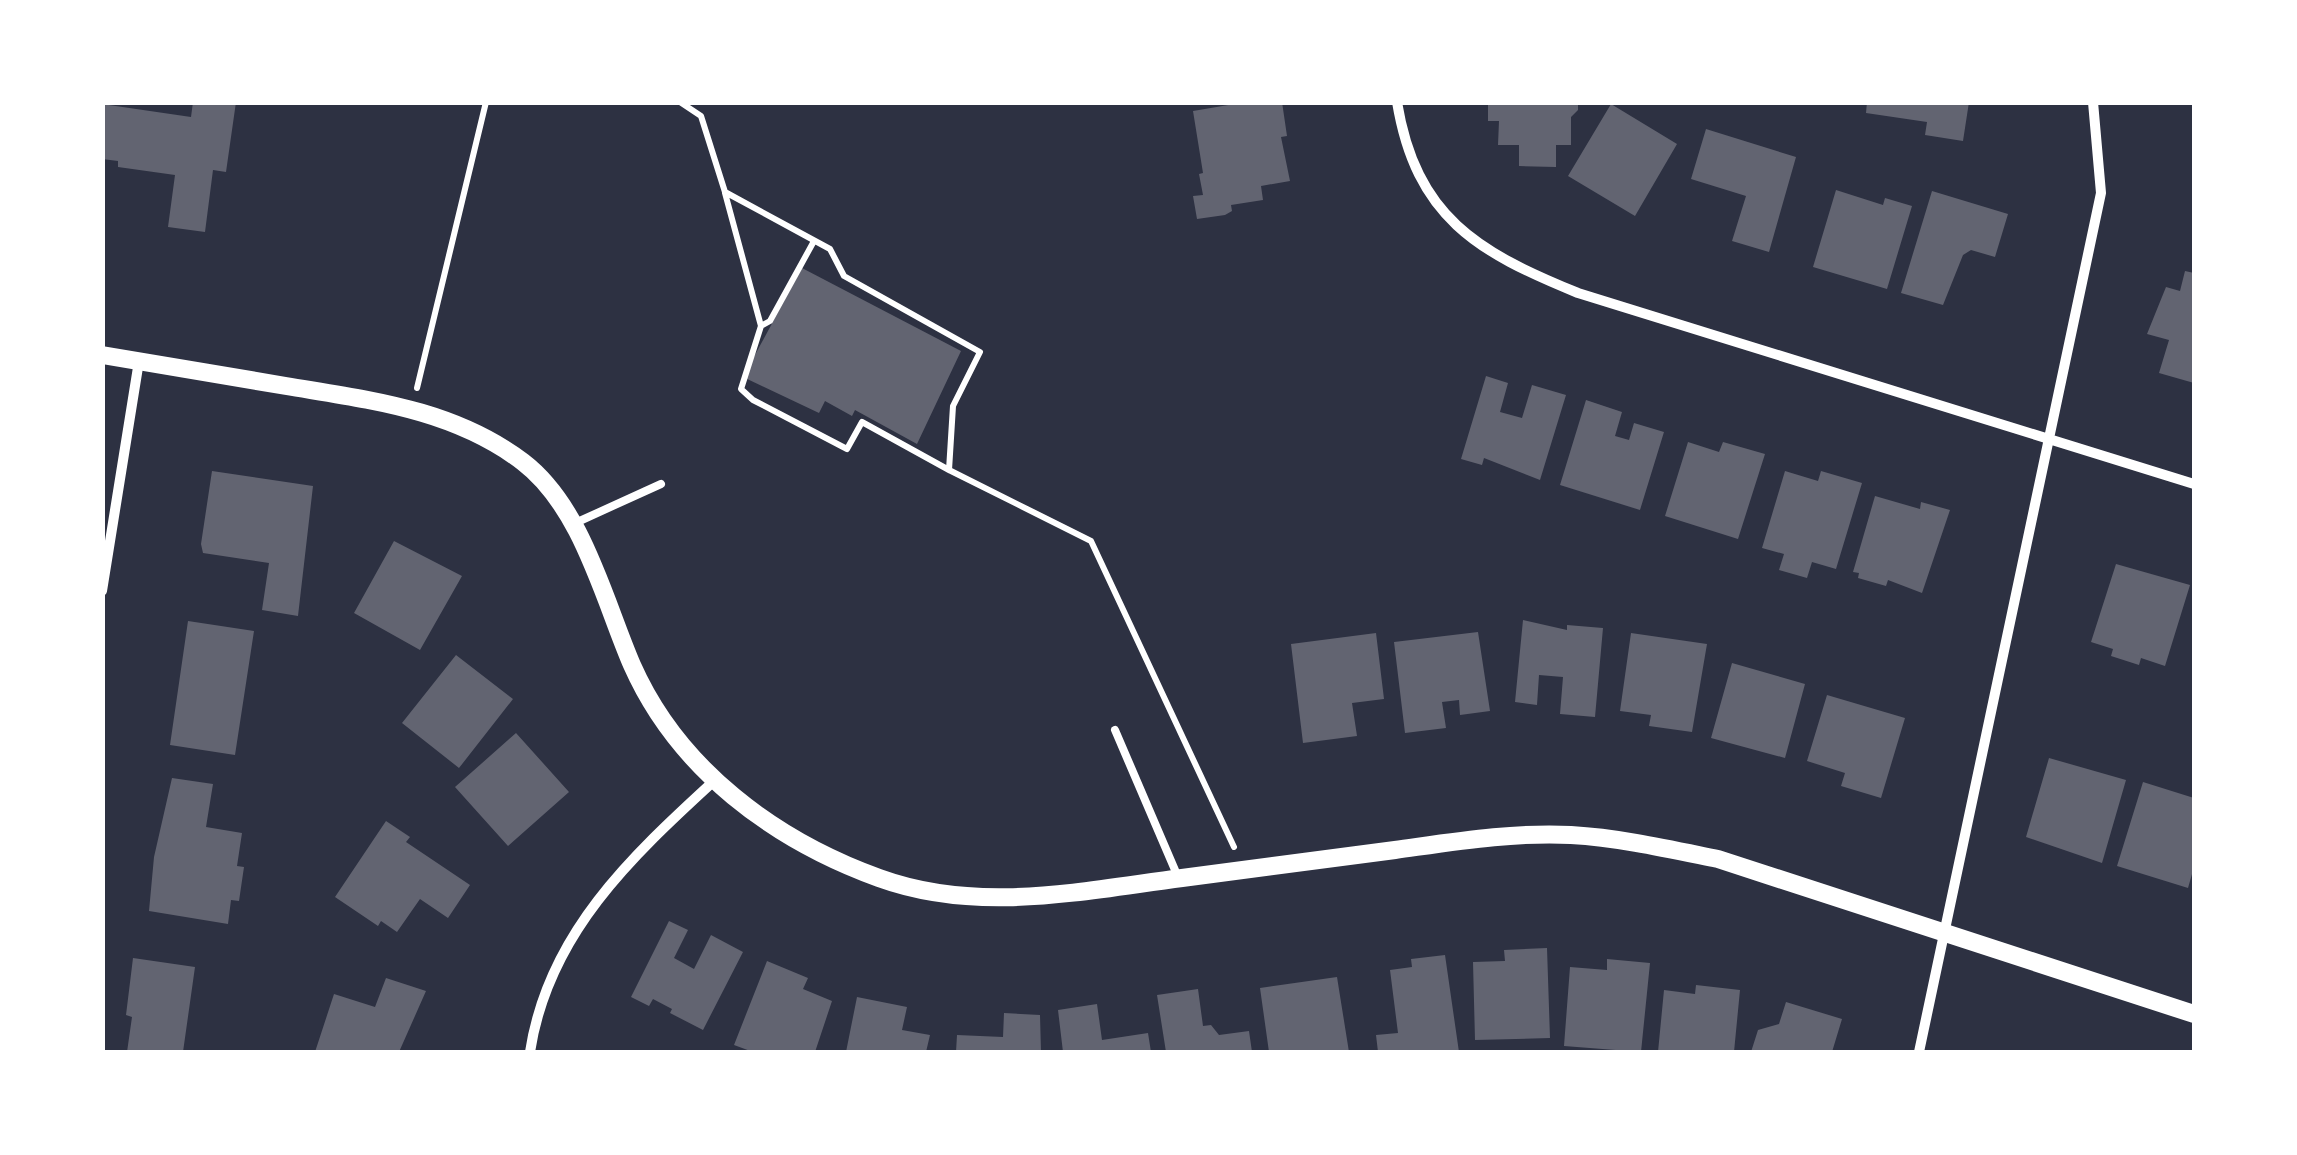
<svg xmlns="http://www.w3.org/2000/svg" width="2297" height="1155" font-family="'Varela Round',sans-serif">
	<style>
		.building { fill: #626471 }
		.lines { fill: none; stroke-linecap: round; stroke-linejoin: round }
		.path { stroke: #fff; stroke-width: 6 }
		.service { stroke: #fff; stroke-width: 8 }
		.minor { stroke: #fff; stroke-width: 10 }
		.tertiary { stroke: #fff; stroke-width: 18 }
	</style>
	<rect width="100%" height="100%" fill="#2d3142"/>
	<path class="building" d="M193 102H236L226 172 213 170 205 232 168 227 175 175 118 167V161L102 159V104L191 117Z
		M1246 102H1282L1287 136 1281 137 1290 181 1261 186 1263 200 1231 205 1232 211 1225 215 1197 219 1193 196 1203 195 1199 174 1203 173 1193 111Z
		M1488 102H1578V110L1571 117V145H1556V167L1519 166V145H1498L1499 121H1488Z
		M1867 102H1969L1963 141 1925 135 1927 122 1866 113Z
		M1611 104 1677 144 1635 216 1568 176Z
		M1706 129 1796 157 1769 252 1732 241 1746 196 1691 179Z
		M1836 190 1883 205 1885 198 1912 206 1887 289 1813 267Z
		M1932 191 2008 214 1995 257 1971 250 1963 255 1943 305 1901 293Z
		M802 268 961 351 917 444 855 410 852 416 825 401 819 413 743 377Z
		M2185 271 2194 273V383L2159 373 2169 340 2147 334 2166 287 2180 291Z
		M1486 376 1508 383 1500 412 1522 418 1532 385 1566 395 1540 480 1484 458 1482 465 1461 459Z
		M1586 400 1622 412 1615 436 1629 440 1634 423 1664 432 1640 510 1560 485Z
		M1688 442 1719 452 1723 442 1765 454 1738 539 1665 516Z
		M212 471 313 486 298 616 262 610 269 563 203 553 201 544Z
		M1785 471 1818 481 1821 471 1862 483 1836 569 1812 562 1807 578 1779 570 1784 554 1762 548Z
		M1875 496 1920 509 1921 502 1950 510 1922 593 1888 580 1886 586 1858 578 1859 573 1853 572Z
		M394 541 462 576 420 650 354 613Z
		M2116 564 2190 585 2165 666 2141 658 2139 665 2111 656 2113 649 2091 642Z
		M1523 620 1567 630V625L1603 628 1595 717 1560 714 1563 677 1539 675 1537 705 1515 702Z
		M188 621 254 631 235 755 170 745Z
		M1478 632 1490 711 1460 715 1459 700 1442 702 1446 728 1405 733 1394 642Z
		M1376 633 1384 699 1352 703 1357 736 1303 743 1291 644Z
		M1631 633 1707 644 1692 732 1649 726 1651 715 1620 711Z
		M456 655 513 699 459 768 402 723Z
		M1732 663 1805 684 1785 758 1711 738Z
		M1827 695 1905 718 1881 798 1841 786 1845 773 1807 761Z
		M516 733 569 792 508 846 455 787Z
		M2049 758 2126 780 2102 863 2026 837Z
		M172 778 213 784 206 827 242 833 237 866 244 867 239 901 231 900 228 924 149 911 154 857Z
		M2143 782 2194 798V867L2188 888 2117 866Z
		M386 821 410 837 406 842 470 885 448 918 420 899 397 932 381 921 378 926 335 897Z
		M669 921 688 930 674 958 694 969 711 935 743 952 703 1030 670 1013 672 1009 653 999 649 1006 631 997Z
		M1547 948 1550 1038 1475 1040 1473 962 1505 961 1504 950Z
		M1445 955 1459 1052H1378L1376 1035 1398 1033 1390 970 1412 967 1411 959Z
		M133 958 195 967 183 1052H127L132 1017 126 1015Z
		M1607 959 1650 963 1641 1052 1564 1046 1570 967 1607 970Z
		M767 961 808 978 803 989 832 1001 815 1052H753L734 1045Z
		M1337 977 1349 1052H1269L1260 988Z
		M386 978 426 991 399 1052H315L334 994 375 1007Z
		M1696 985 1740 990 1734 1052H1658L1664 990 1695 994Z
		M1198 989 1203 1026 1211 1025 1219 1035 1249 1031 1252 1052H1166L1157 995Z
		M857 997 907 1007 902 1030 930 1035 926 1052H846Z
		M1786 1002 1842 1019 1832 1052H1751L1758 1030 1779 1024Z
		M1097 1004 1102 1040 1148 1033 1151 1052H1063L1058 1010Z
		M1004 1013 1040 1015 1041 1052H956L957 1035 1003 1037Z"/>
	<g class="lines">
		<path class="path" d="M680 102 701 116 725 192 830 249 844 276 980 352 953 406 949 470 1091 541 1234 847
			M725 193 761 326
			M814 241 770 321 761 326 741 389 753 400 847 449 862 422 949 470
			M417 388 486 102"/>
		<path class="service" d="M573 524 661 484
			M1115 730 1178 877"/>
		<path class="minor" d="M1397 102C1416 217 1477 252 1578 293L2194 484
			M102 591 139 361
			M530 1052C548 934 631 857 715 780
			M1919 1052 2101 193 2093 102"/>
		<path class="tertiary" d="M102 355C164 366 225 376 286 386 369 400 453 409 523 462 582 507 604 600 632 665 678 769 774 840 879 878 978 914 1081 891 1182 878 1253 869 1324 860 1395 850 1453 842 1512 832 1571 835 1621 838 1669 849 1718 859L2194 1014"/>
	</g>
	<rect width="2297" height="1155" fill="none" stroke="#ffffff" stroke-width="210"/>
</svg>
